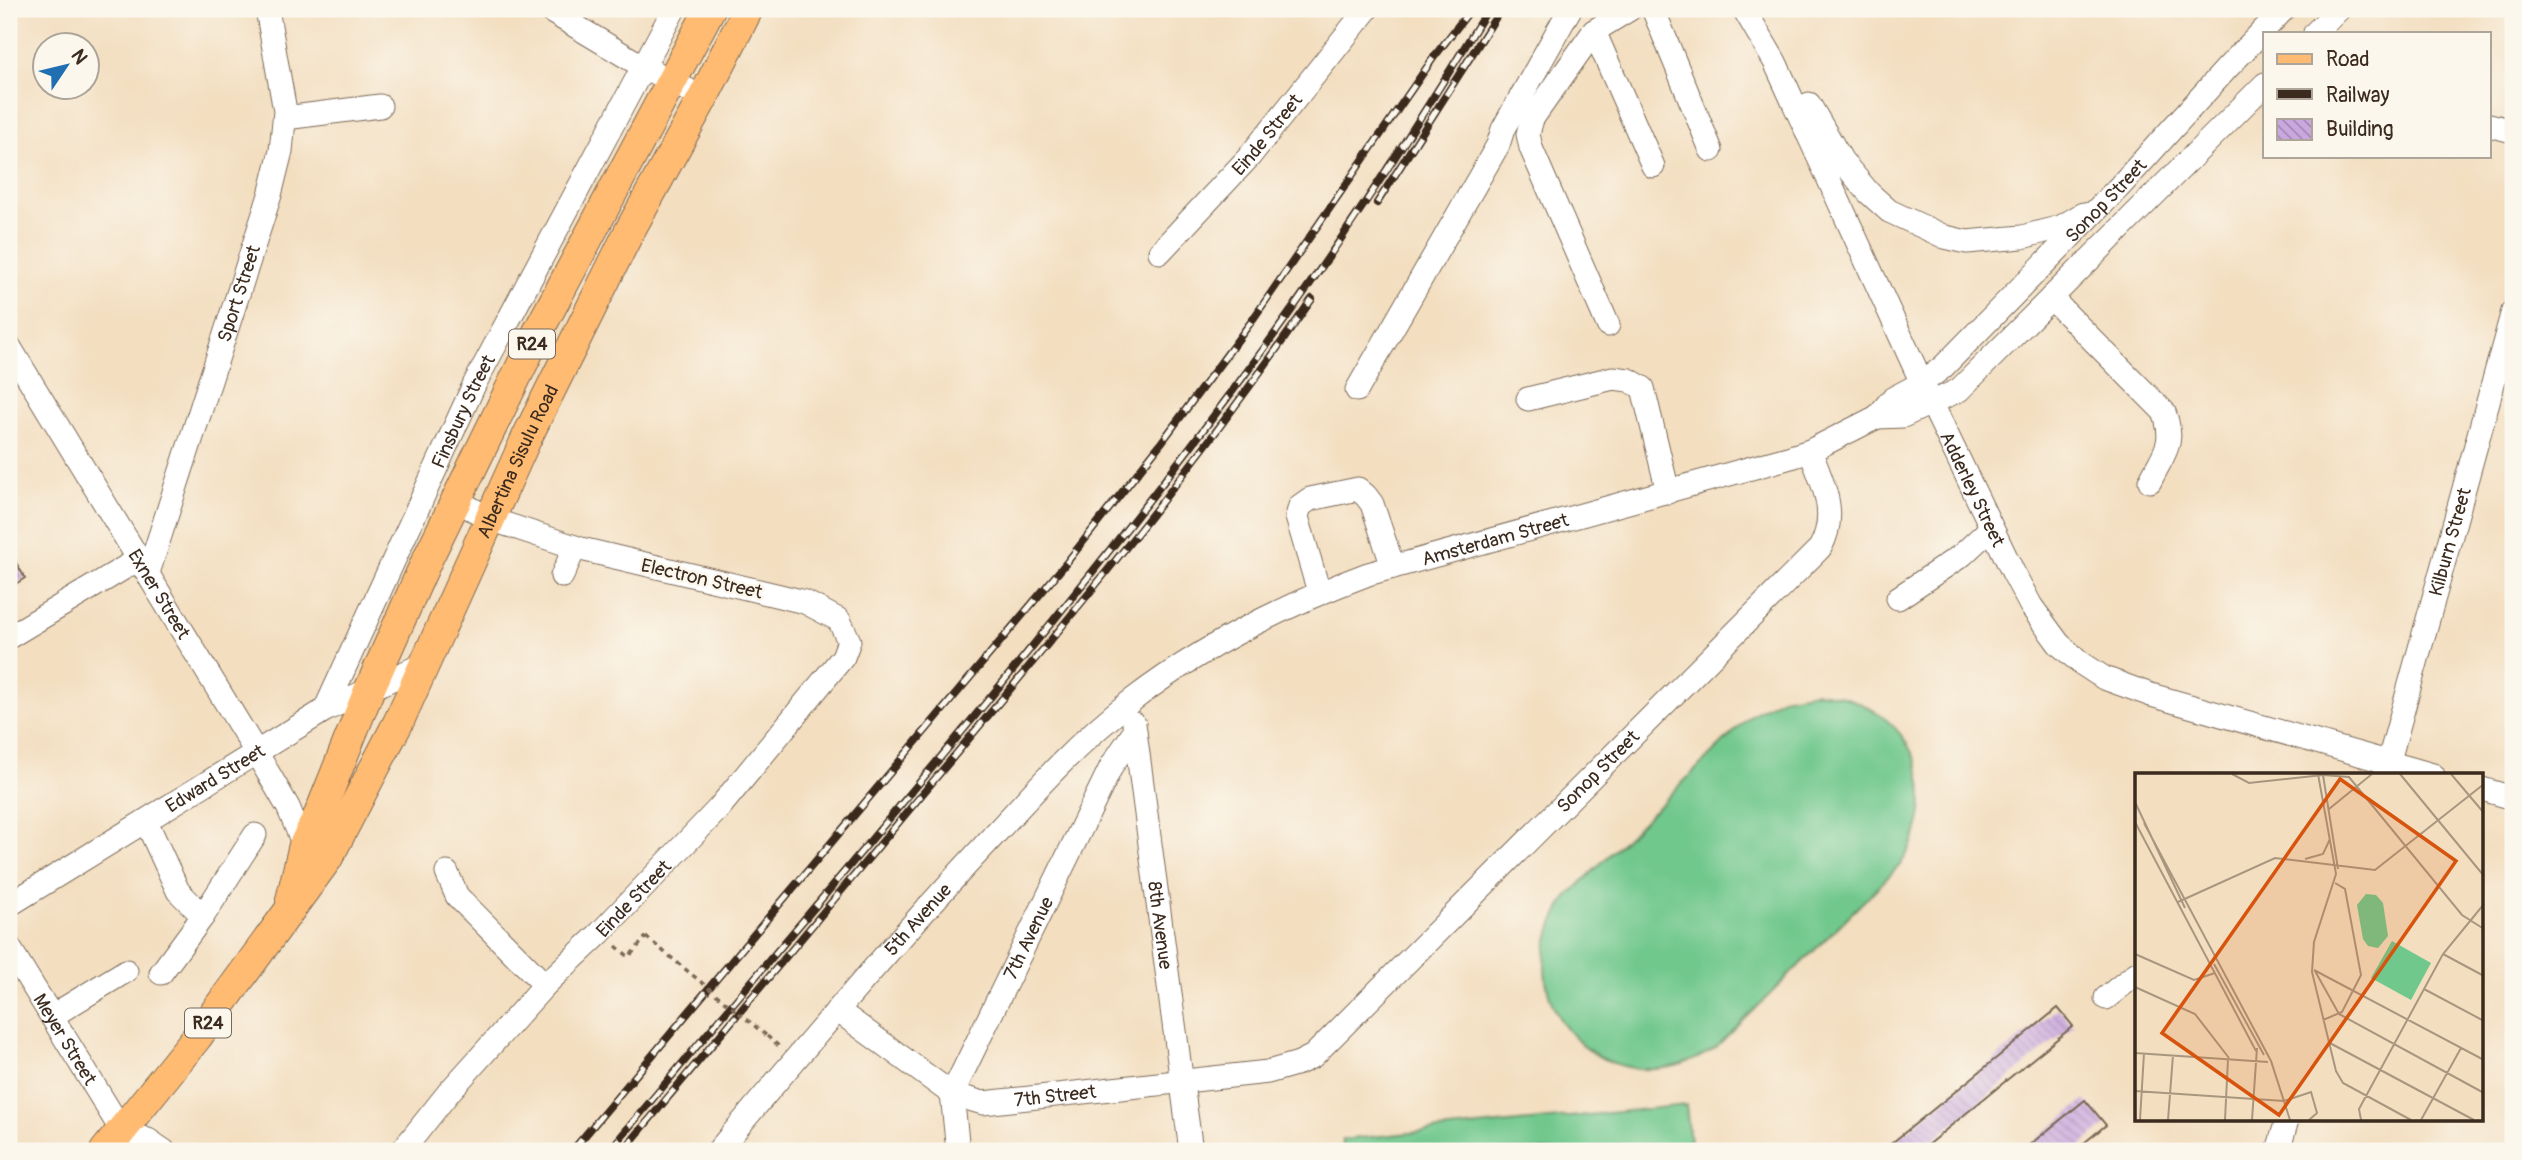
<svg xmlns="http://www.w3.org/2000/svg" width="2522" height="1160" font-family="Pangolin,sans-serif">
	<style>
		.garden { fill: #71c88d; stroke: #567956; stroke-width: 2 }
		.building { fill: url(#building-back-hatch) }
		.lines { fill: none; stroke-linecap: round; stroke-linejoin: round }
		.minor-casing { stroke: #7b6957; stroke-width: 25 }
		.major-casing { stroke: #7b6957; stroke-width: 32 }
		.path { stroke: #7b6957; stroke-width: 3.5; stroke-dasharray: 5 5; stroke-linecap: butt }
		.minor { stroke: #fff; stroke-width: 23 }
		.major { stroke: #ffbb71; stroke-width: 30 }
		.rail-casing { stroke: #3b2a1e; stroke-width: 8 }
		.rail { stroke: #fbf7ec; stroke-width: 5; stroke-dasharray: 16; stroke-linecap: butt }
		.path-bridge { stroke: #7b6957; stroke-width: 3.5; stroke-dasharray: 5 5; stroke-linecap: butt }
		.labels { text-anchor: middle; stroke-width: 5; stroke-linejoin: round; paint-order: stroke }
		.shield { fill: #fbf7ec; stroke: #75685c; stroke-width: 2 }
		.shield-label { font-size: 18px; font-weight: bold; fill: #3b2a1e }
		.street-label { font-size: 19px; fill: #3b2a1e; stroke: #fbf7ec }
		.inset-road { fill: none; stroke: #a9967f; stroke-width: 2 }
		.view { fill: #d7540e; fill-opacity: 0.15; stroke: #d7540e; stroke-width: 3.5 }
		.inset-edge { fill: none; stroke: #3b2a1e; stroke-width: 3.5 }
	</style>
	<defs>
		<pattern id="building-back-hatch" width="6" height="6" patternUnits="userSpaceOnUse" patternTransform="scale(1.75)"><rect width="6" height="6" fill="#caa8df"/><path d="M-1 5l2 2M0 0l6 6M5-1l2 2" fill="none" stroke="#a589b4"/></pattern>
	</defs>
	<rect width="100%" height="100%" fill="#fbf7ec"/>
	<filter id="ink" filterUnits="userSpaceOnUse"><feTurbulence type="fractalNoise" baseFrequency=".0143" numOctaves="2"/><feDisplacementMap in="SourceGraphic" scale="14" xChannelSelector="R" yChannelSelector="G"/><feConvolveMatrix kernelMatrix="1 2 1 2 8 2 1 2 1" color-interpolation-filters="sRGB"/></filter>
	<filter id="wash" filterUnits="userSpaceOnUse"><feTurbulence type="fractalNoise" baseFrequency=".00686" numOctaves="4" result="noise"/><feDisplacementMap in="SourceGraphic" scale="28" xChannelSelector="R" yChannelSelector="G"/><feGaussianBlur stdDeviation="1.57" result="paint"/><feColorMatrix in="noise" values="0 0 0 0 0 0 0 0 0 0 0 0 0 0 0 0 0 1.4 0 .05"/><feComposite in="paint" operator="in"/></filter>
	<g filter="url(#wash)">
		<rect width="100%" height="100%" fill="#f3dec0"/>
		<path class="garden" d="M1815 692C1907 699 1952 787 1900 865L1717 1047C1610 1119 1495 1002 1568 896L1751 715 1782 698Z
			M1686 1105 1691 1151H1343L1342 1140Z"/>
		<g id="blocks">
			<path class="building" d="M9 551 25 578 9 588Z
				M2058 1008 2073 1026 1920 1151H1882Z
				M2085 1100 2106 1125 2074 1151H2022Z"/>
		</g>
	</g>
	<g filter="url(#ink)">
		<use href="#blocks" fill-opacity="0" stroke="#7b6957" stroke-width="2"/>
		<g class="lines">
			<g class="minor-casing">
				<g id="minor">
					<path d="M547 9 642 66 703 98"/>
					<path d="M1653 9 1711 150"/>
					<path id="s1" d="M1744 9 1775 62 1922 383 2013 572 2031 606 2059 644 2081 663 2104 678 2151 695 2433 775"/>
					<path d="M1594 31 1653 166"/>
					<path d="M2315 33 2339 9"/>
					<path d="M1809 104 1842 161 1869 193 1889 211 1945 237 1967 242 2022 237 2061 227 2083 214"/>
					<path d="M285 118 380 106"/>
					<path d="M2489 125 2513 131"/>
					<path id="s2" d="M1160 252 1249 157 1367 9"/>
					<path d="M2051 298 2164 412C2176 444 2164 452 2150 481"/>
					<path d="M1608 325 1531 148 1528 134 1532 119 1594 31 1630 9"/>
					<path id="s3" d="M9 346 256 752 288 807 304 845"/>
					<path d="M1357 390 1498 145 1503 129 1570 9"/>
					<path d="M1528 399 1613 378 1629 380 1643 388 1668 492"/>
					<path d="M1877 417 1903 416 1959 390 2265 84"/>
					<path id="s4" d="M148 573 270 195 281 151 285 111 267 9"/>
					<path d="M562 576 575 547"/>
					<path d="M1319 592 1297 517 1300 506 1310 499 1358 489 1366 496 1372 504 1393 567"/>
					<path d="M1898 598 1962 555 1991 528"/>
					<path d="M9 637 139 559"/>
					<path id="s5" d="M325 710 475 383 674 9"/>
					<path id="s6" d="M1134 724 1191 1151"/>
					<path id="s7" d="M2385 775 2513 311"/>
					<path d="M2482 789 2513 798"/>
					<path d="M146 821 178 891 203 916"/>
					<path d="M447 873 457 896 545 985"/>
					<path id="s8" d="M9 905 325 710 426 663"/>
					<path id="s9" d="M9 947 122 1131 148 1140 164 1151"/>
					<path d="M161 973 203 916 255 835"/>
					<path d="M2106 998 2137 973"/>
					<path id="s10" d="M837 1010 952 1094 983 1103 1268 1072 1299 1063 1313 1056 1820 548C1839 514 1823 484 1810 451"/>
					<path d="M52 1016 126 971"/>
					<path id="s11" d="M402 1151 449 1092 545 985 600 933 719 808 843 657 849 641 839 620 805 602 581 549 490 519 456 500"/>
					<path id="s12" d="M718 1151C804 1048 891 946 983 847 1030 796 1075 744 1130 702 1201 647 1285 605 1368 574L1791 457 1810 451 1877 417 1892 399 1922 383 1943 367 2120 186 2228 67 2284 9"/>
					<path id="s13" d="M958 1151 952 1094 1112 765 1135 731"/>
					<path d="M2278 1151 2287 1120"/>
				</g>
			</g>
			<g class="major-casing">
				<g id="major">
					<path d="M291 900 304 845 319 815 370 688 426 562 539 330 710 9"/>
					<path id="s14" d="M105 1151 197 1037 327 859 398 723 527 437 629 232 703 98 748 9"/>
				</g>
			</g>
			<path class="path" d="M616 946 629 957 646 937
				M767 1036 781 1048"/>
			<use href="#minor" class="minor"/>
			<use href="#major" class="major"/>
			<g class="rail-casing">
				<path id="rail" d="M1377 203 1501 9
					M572 1151 1067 562 1161 443 1251 322 1434 57 1471 9
					M609 1151C822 895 1044 645 1243 377 1331 259 1411 135 1488 9
					M623 1151C730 1023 838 895 945 767 1073 615 1199 462 1312 299"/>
			</g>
			<use href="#rail" class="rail"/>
			<path class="path-bridge" d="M646 937 767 1036"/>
		</g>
	</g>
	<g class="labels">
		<g class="shield">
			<rect x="509" y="329.5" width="46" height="29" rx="5"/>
			<rect x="185" y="1008.5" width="46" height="29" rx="5"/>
		</g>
		<g class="shield-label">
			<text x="532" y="350">R24</text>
			<text x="208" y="1029">R24</text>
		</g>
		<g class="street-label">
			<text dy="7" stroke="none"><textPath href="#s2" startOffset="159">Einde Street</textPath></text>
			<text dy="7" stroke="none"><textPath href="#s12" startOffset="1732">Sonop Street</textPath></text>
			<text dy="7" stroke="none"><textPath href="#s4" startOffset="294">Sport Street</textPath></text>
			<text dy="7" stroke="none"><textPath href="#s5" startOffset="329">Finsbury Street</textPath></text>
			<text dy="7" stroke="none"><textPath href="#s14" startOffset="808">Albertina Sisulu Road</textPath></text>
			<text dy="7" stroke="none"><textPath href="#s1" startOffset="532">Adderley Street</textPath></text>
			<text dy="7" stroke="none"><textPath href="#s12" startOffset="1013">Amsterdam Street</textPath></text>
			<text dy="7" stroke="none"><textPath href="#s7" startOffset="242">Kilburn Street</textPath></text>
			<text transform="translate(702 578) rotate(13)" y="7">Electron Street</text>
			<text dy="7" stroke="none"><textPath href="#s3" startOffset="290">Exner Street</textPath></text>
			<text dy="7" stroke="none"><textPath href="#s10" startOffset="912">Sonop Street</textPath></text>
			<text dy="7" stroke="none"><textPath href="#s8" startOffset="242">Edward Street</textPath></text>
			<text dy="7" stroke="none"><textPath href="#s11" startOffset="343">Einde Street</textPath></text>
			<text dy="7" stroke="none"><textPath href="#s12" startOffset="306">5th Avenue</textPath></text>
			<text dy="7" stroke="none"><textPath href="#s6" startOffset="203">8th Avenue</textPath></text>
			<text dy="7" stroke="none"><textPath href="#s13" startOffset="231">7th Avenue</textPath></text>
			<text dy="7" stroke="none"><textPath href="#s9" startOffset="108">Meyer Street</textPath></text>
			<text dy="7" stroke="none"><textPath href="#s10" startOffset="247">7th Street</textPath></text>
		</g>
	</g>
	<g transform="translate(2135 773)">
		<rect width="348" height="348" fill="#f3dec0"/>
		<path d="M231 121 241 122 248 130 253 163 243 175 233 173 228 166 222 132ZM257 168 296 190 276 227 236 205Z" fill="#71c88d"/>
		<path class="inset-road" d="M97 1 114 10 188 2 214 4 327 142 349 156M183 1 201 101 179 169 177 199 201 298 208 310 276 347M265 1 349 103M316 1 349 40M188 2 203 96M0 29 50 135M194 36 237 1M0 49 121 278M9 50 136 288 155 347M170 86 188 81 195 66M43 129 140 85 240 97 349 11M0 181 59 207 80 200M308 181 349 203M79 191 129 282M179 197 349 287M180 198 204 241 349 320M0 214 60 241 94 285M289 216 349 248M188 247 207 239 226 202 210 116 200 110M193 269 339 347M0 280 133 289M0 318 149 328 176 319 182 340 174 347M5 347 9 280M33 347 38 282M90 347 93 286M117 347 122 275M226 347 224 336 308 181 349 131M286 347 326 275"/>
		<path class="view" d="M205 6 321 88 144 342 27 260Z"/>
		<rect width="348" height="348" class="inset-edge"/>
	</g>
	<rect width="2522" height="1160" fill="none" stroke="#fbf7ec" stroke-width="35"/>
	<rect x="2263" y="32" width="228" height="126" fill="#fbf7ec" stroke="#aea59a" stroke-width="2"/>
	<rect x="2277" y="54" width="35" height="10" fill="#ffbb71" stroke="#aea59a" stroke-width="2"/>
	<text x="2326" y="66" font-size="21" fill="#3b2a1e">Road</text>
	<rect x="2277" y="89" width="35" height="10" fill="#3b2a1e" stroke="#aea59a" stroke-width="2"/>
	<text x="2326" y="102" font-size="21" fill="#3b2a1e">Railway</text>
	<rect x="2277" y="119" width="35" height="21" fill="url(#building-back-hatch)" stroke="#aea59a" stroke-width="2"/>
	<text x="2326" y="136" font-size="21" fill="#3b2a1e">Building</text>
	<g transform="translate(66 66) rotate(55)"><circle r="33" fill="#fbf7ec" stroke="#aea59a" stroke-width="2"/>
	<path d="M0-5L12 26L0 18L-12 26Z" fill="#1f6fb2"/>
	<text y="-10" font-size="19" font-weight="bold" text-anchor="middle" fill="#3b2a1e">N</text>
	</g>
</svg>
